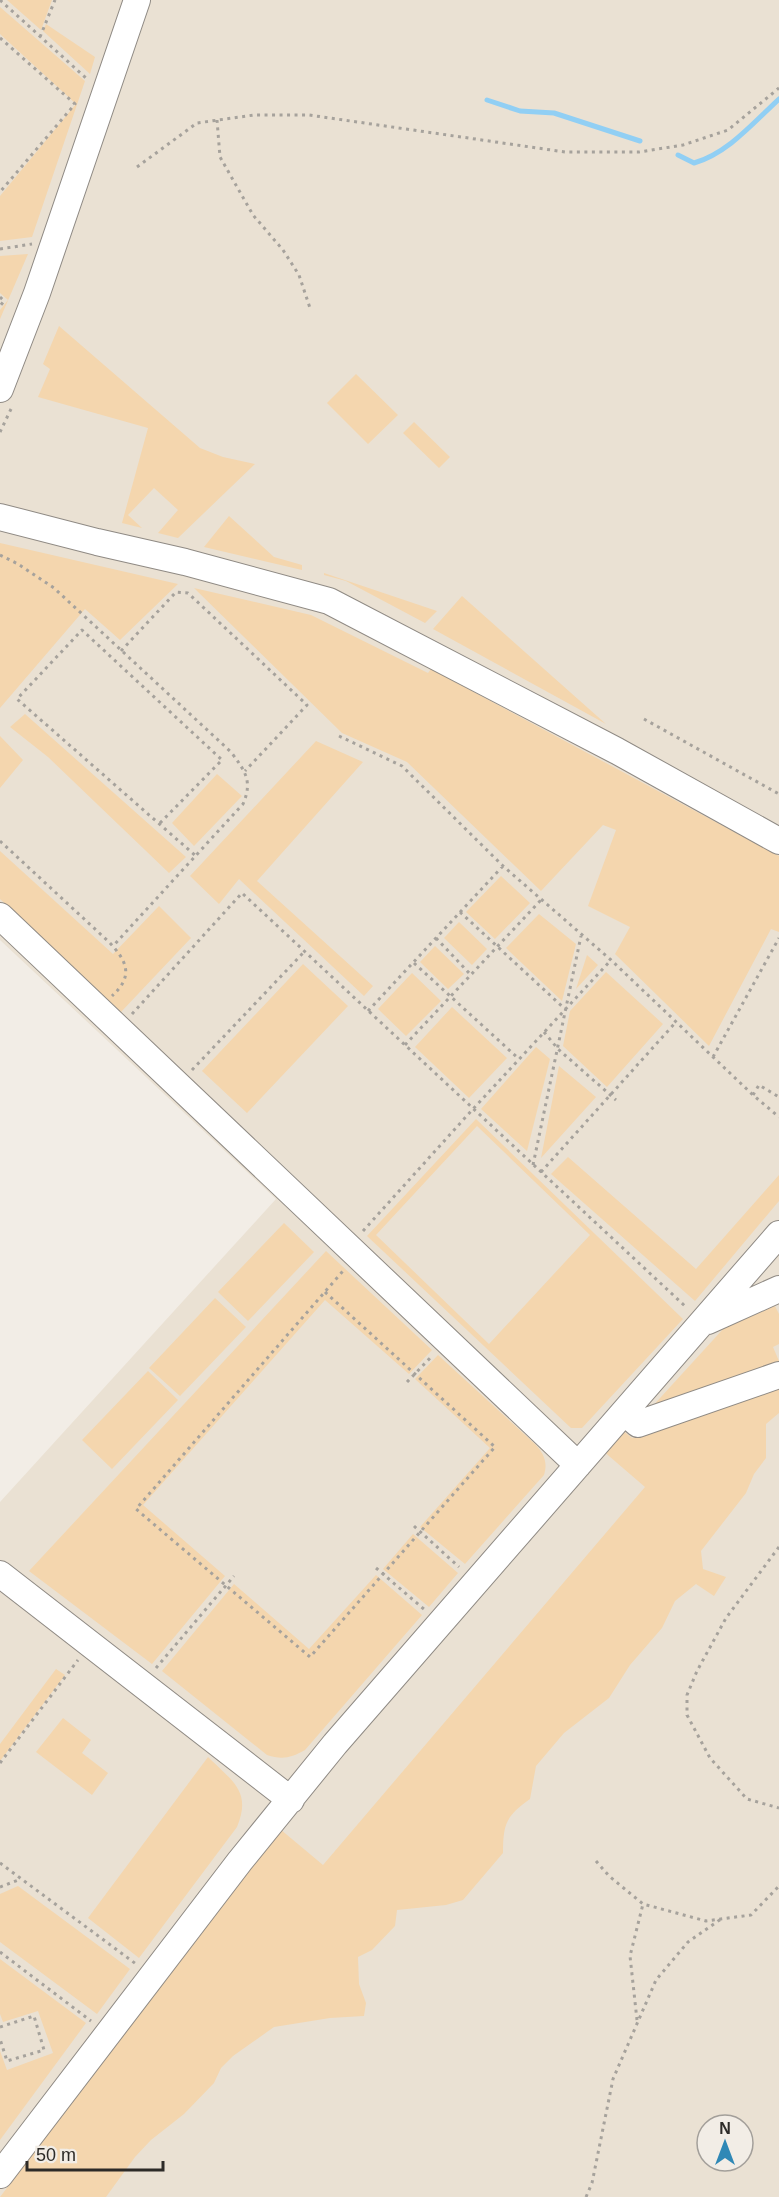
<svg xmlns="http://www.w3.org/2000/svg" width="779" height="2197" font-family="Helvetica,sans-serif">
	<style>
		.built { fill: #eae1d3; fill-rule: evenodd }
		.green { fill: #f4d6ae; fill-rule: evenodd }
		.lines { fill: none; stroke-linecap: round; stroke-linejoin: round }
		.stream { stroke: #91cff4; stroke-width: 5 }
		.minor-casing { stroke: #8f8a84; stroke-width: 28 }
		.path { stroke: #a6a29c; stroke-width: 3; stroke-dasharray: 3 4.5; stroke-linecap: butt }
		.minor { stroke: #fff; stroke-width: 26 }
	</style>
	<rect width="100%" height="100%" fill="#f2ede6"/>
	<path class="built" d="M0 0H779V2197H0V1502L276 1199 0 940ZM707 2125H743V2161H707Z"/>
	<path class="green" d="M7 0H52L41 30Z
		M0 7 85 81 32 237 0 241V196L76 104 0 34Z
		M46 24 95 57 90 74 43 31Z
		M28 254 0 319V310L8 300 0 293V256Z
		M59 326 200 448 223 457 255 464 178 538 158 533 178 510 154 488 128 515 142 528 122 523 148 428 38 397 50 369 43 364Z
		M356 374 398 415 368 444 327 403Z
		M414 422 450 457 439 468 403 433Z
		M229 516 274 557 302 565V570L204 547Z
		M0 543 178 584 120 640 85 609 0 708Z
		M324 573 437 611 425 623 346 581 324 575Z
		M194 588 311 615 428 673 431 669 779 856V932L771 929 709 1046 615 954 630 927 588 906 616 830 603 825 541 891 407 762 342 733Z
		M462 596 606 724 433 629Z
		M25 714 186 857 169 873 48 757 10 727Z
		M0 736 23 760 0 788Z
		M316 741 363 762 257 881 373 986 364 996 239 879 219 904 190 876Z
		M217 774 242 796 194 846 172 823Z
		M0 851 113 954 159 906 191 938 121 1012 0 899Z
		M501 876 530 903 495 939 466 912Z
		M539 914 576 944 562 1001 506 948Z
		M459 922 487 949 472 965 444 938Z
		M435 946 464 974 448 989 420 962Z
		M587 955 598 965 576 989Z
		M303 964 348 1006 247 1113 202 1071Z
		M606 972 663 1024 607 1087 563 1046 570 1011Z
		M412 973 441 1001 406 1036 378 1009Z
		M452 1007 507 1058 469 1098 415 1047Z
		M536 1047 550 1059 527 1151 481 1109Z
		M559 1066 596 1097 541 1158Z
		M476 1119 683 1319 582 1428H571L367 1236ZM477 1126 590 1235 489 1344 376 1235Z
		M568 1157 696 1269 779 1175V1201L695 1301 551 1174Z
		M284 1223 314 1252 248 1321 218 1292Z
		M326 1251 432 1350 409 1374 325 1300 143 1505 225 1576 152 1664 29 1571Z
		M215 1298 246 1327 180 1396 149 1368Z
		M775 1306 779 1314V1344L773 1347 779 1361 650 1409 724 1328Z
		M438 1355 535 1444C544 1454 548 1462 544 1475L465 1564 420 1527 490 1448 415 1379Z
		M148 1371 178 1400 112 1469 82 1440Z
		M779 1383V1413L766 1424V1458L754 1474 746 1493 701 1551 703 1569 726 1577 714 1596 696 1584 675 1601 662 1628 630 1665 609 1698 564 1733 536 1766 530 1799C506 1816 503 1824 503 1853L463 1900 446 1905 397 1910 395 1926 372 1950 358 1957 359 1984 366 2003 364 2016 330 2018 274 2027 233 2056 221 2068 214 2083 184 2114 151 2140 135 2157 106 2197H0L280 1829 323 1865 645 1487 602 1450 621 1429 632 1438Z
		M413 1534 458 1573 429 1607 383 1569Z
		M376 1575 422 1615 305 1750C291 1758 282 1760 267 1755L162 1671 234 1584 309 1649Z
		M56 1669 65 1675 0 1761V1744Z
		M63 1718 91 1740 82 1753 108 1773 92 1795 36 1752Z
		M208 1757C232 1781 252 1791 237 1827L139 1958 88 1918Z
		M18 1886 130 1969 97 2014 0 1942V1894Z
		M0 1959 86 2023 0 2140V2051L7 2070 53 2053 38 2011 3 2022 0 2014Z"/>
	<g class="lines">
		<path class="stream" d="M487 100 520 111 554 113 640 141
			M678 155 694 163C728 153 753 123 779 99"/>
		<g class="minor-casing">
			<path id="minor" d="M0 389 37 293 137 0
				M0 517 97 542 185 562 329 601 617 751 779 841
				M0 916 578 1465
				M708 1321 779 1289
				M624 1412 638 1424 779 1375
				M0 1574 291 1800
				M0 2175 240 1861 335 1744 779 1234"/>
		</g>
		<path class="path" d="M0 0 86 78
			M40 37 55 0
			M0 38 75 104 0 192
			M217 120 220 157 253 215 283 250 299 275 311 311
			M137 167 197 123 254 115H309L565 152H639L683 145 728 130 779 88
			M0 249 32 244
			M0 297 4 301 0 306
			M0 432 12 407
			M0 555 18 564 54 588 231 752C245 771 253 781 243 804L113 946
			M121 651 176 592 188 593 307 705 245 771
			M644 719 779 794
			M339 736 402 766 503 866 611 960 753 1095 779 1117
			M160 823 222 760 82 630 17 699 197 857
			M0 841 109 942C127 961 134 976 112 996
			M460 912 566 1010
			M436 938 471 975
			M414 963 519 1059
			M368 1011 503 866
			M132 1014 242 893 686 1307
			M544 1032 558 1049 616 1100
			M405 1045 541 900
			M713 1057 779 938
			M192 1070 304 952
			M753 1095 759 1085 779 1097
			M533 1165 581 936
			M541 1172 676 1022
			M363 1231 473 1109 611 960
			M325 1292 495 1447 310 1657 136 1509 343 1271
			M407 1382 433 1355
			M414 1526 459 1567
			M779 1547 726 1618 697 1671 687 1695V1715L710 1758 747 1799 779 1808
			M376 1568 425 1610
			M156 1668 234 1576
			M0 1763 78 1660
			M596 1861 609 1876 643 1904 706 1921 751 1915 779 1886
			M0 1863 136 1964
			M0 1887 21 1879
			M0 1952 91 2021
			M637 2020 630 1956 643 1904
			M0 2027 34 2016 44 2050 7 2061 0 2039
			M586 2197 592 2183 613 2079 656 1980 688 1942 721 1919"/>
		<use href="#minor" class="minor"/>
	</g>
	<g transform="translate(725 2143)"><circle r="28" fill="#f2ede6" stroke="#a39f9a" stroke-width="1.5"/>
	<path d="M0-4.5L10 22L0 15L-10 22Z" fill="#2f88b6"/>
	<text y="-9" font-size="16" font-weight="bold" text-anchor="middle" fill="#2d2b28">N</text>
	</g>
	<path d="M27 2161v9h136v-9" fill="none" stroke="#2d2b28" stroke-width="3"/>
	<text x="36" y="2161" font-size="18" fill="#2d2b28" stroke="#f2ede6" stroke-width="4.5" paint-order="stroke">50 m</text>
</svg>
